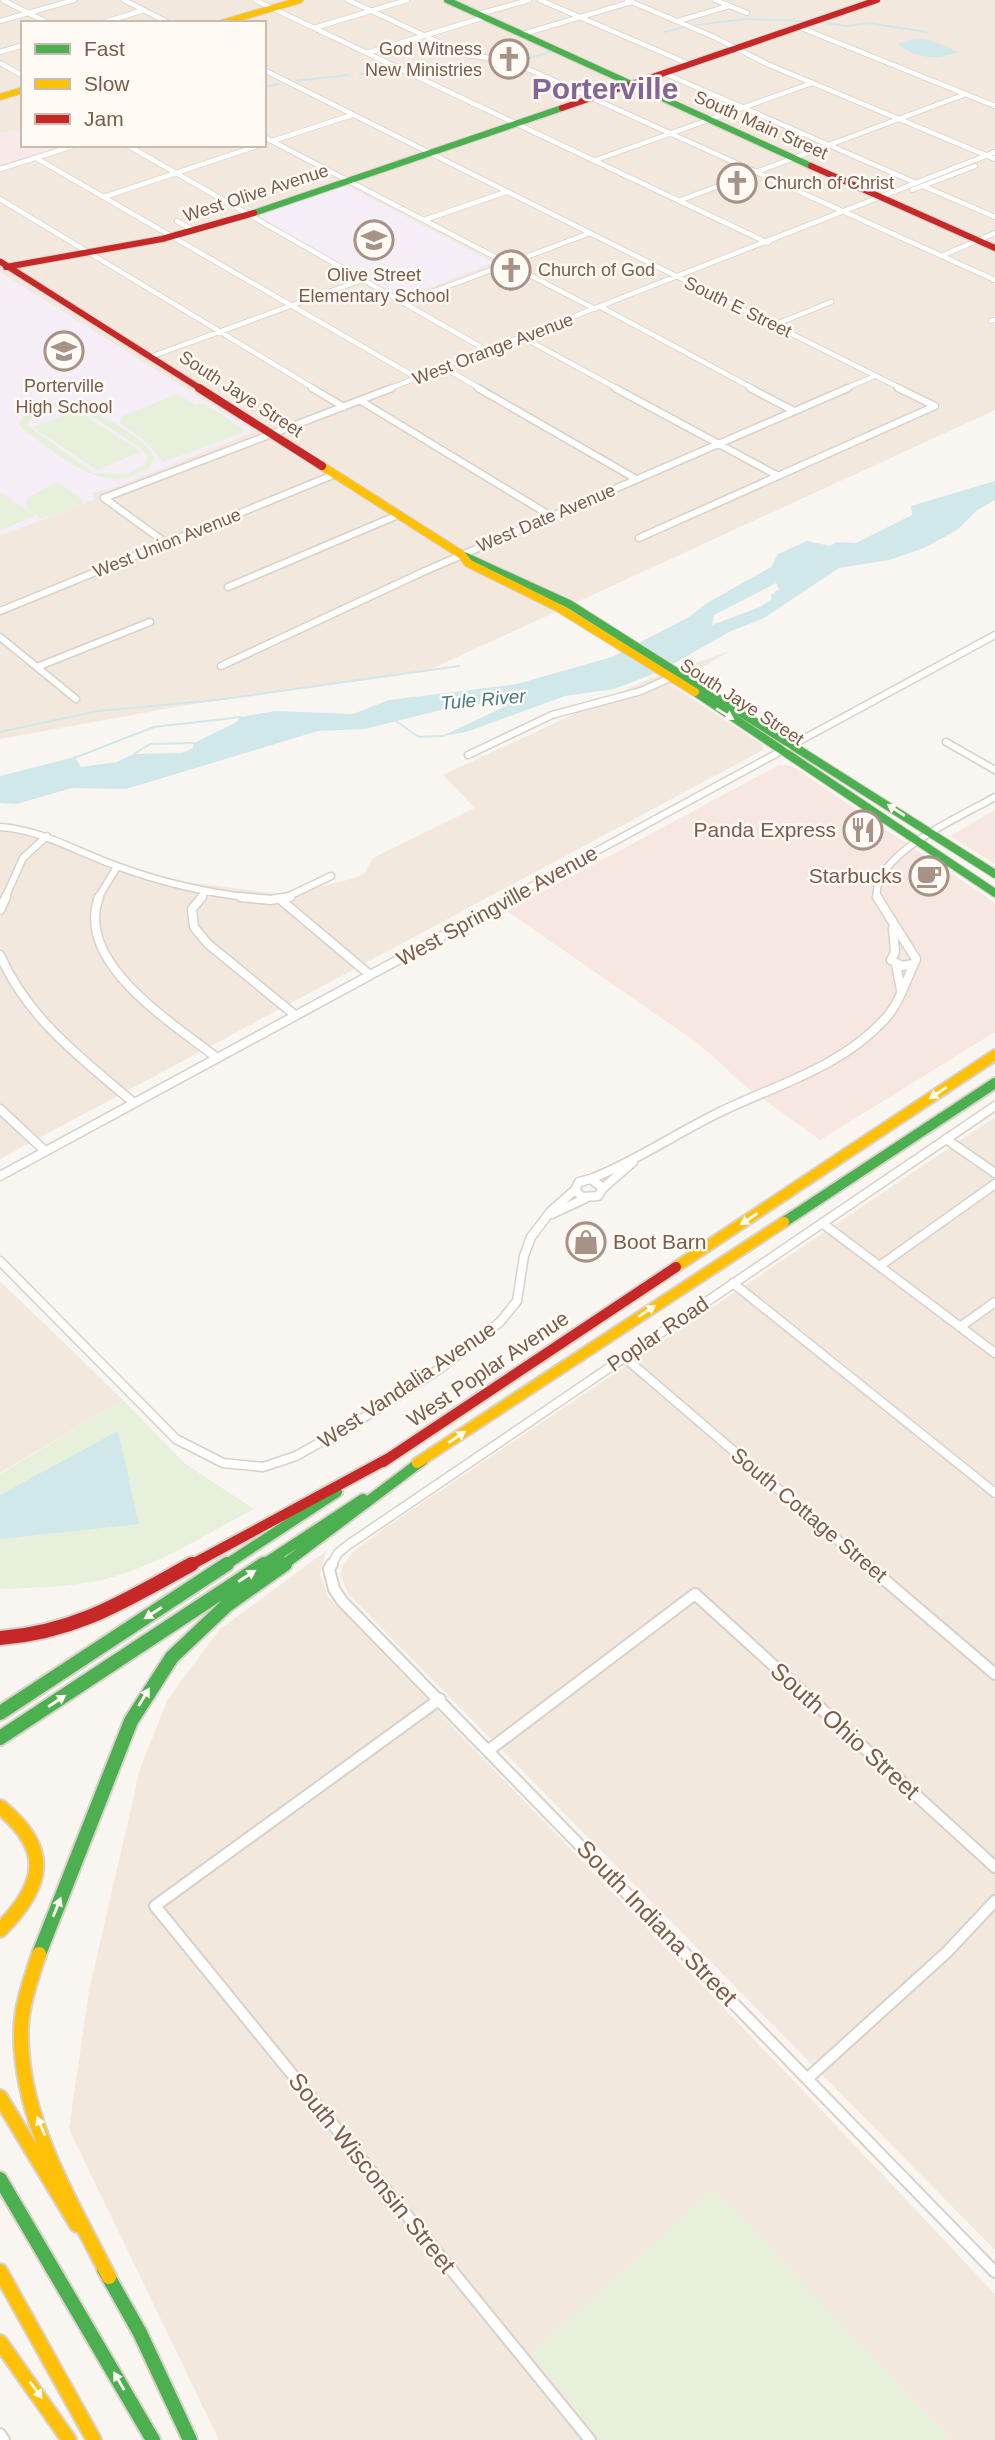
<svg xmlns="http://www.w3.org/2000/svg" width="995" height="2440" font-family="Helvetica,sans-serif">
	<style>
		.residential { fill: #f2e8de; fill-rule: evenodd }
		.commercial { fill: #f6e8e1 }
		.education { fill: #f6eef6 }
		.medical { fill: #fae9e9 }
		.green { fill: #e7f0db; fill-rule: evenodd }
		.water { fill: #d0e8ea; fill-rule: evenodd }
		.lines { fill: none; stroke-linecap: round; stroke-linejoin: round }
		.stream { stroke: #d0e8ea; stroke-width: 2 }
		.street-far3-casing { stroke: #d7d1cb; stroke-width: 6 }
		.street-far2-casing { stroke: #d7d1cb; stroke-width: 9 }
		.street-far1-casing { stroke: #d7d1cb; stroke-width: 11 }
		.street-casing { stroke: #d7d1cb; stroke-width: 14 }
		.fast-far3-casing { stroke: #d9d2cb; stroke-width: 8 }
		.fast-far2-casing { stroke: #d9d2cb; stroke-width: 10 }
		.fast-far1-casing { stroke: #d9d2cb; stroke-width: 14 }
		.fast-casing { stroke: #d9d2cb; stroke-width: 18 }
		.slow-far3-casing { stroke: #d9d2cb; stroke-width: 8 }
		.slow-far2-casing { stroke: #d9d2cb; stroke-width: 10 }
		.slow-far1-casing { stroke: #d9d2cb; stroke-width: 14 }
		.slow-casing { stroke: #d9d2cb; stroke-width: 18 }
		.jam-far3-casing { stroke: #d9d2cb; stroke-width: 8 }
		.jam-far2-casing { stroke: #d9d2cb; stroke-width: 10 }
		.jam-far1-casing { stroke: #d9d2cb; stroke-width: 14 }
		.jam-casing { stroke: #d9d2cb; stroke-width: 18 }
		.street-far3 { stroke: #fefefd; stroke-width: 4.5 }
		.street-far2 { stroke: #fefefd; stroke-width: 6 }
		.street-far1 { stroke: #fefefd; stroke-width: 8 }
		.street { stroke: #fefefd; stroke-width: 10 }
		.fast-far3 { stroke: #4caf50; stroke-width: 6 }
		.fast-far2 { stroke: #4caf50; stroke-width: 8 }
		.fast-far1 { stroke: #4caf50; stroke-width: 10 }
		.fast { stroke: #4caf50; stroke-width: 14 }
		.slow-far3 { stroke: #ffc107; stroke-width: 6 }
		.slow-far2 { stroke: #ffc107; stroke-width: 8 }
		.slow-far1 { stroke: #ffc107; stroke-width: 10 }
		.slow { stroke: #ffc107; stroke-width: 14 }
		.jam-far3 { stroke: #c62828; stroke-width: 6 }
		.jam-far2 { stroke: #c62828; stroke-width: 8 }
		.jam-far1 { stroke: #c62828; stroke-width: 10 }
		.jam { stroke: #c62828; stroke-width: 14 }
		.oneway { fill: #fffaf3 }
		.labels { text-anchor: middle; stroke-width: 5; stroke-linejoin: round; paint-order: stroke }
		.far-poi-label { font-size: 18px; fill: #7a5c4d; stroke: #fffaf3; text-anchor: start }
		.far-street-label { font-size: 18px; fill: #7a5c4d; stroke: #fffaf3 }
		.far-water-label { font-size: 19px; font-style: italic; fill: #437c86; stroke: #fffaf3 }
		.poi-label { font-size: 21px; fill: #7a5c4d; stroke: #fffaf3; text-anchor: end }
		.street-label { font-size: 21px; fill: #7a5c4d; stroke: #fffaf3 }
		.near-street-label { font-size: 24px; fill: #7a5c4d; stroke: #fffaf3 }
		.far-town-label { font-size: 30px; font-weight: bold; fill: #846695; stroke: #fffaf3 }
	</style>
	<rect width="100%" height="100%" fill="#f9f5f0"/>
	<path class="residential" d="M0 0H995V410L431 669 187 705 0 739ZM23 23H264V145H23Z
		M730 651 671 685 763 745V750L0 1159V824L32 831 85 853 171 880 287 895 351 879 364 874 373 858 475 808 443 775 647 680Z
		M995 1117V2250L349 1595 340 1575 343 1565 354 1551 388 1526Z
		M0 1281 123 1400 0 1473Z
		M326 1551 320 1575 328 1597 792 2079 995 2294V2440H951L714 2190 531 2354 601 2440H219L69 2129 89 1991 140 1769 168 1699 219 1630Z"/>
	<path class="commercial" d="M779 765 792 766 995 903V1032L820 1140 745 1086 699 1044 507 911Z
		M995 810V864L950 836Z"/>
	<path class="education" d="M346 185 493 262 494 263 402 298 258 218 259 215Z
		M0 272 252 430 250 434 110 489 92 492 95 499 0 536Z"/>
	<path class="medical" d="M23 130V145H65L0 165V132Z"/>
	<path class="green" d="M177 394 196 405 203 403 244 429 242 433 163 462 143 439 120 423 121 417Z
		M64 402C84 403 147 438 154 457L151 466C107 501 61 456 25 431L19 424C25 406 48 403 64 402ZM65 406 84 411 142 449 147 456 145 465 127 474 94 473 28 426V422L43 409Z
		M77 410 141 452 97 470 33 427Z
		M57 482 83 500 82 504 41 519 26 508 27 498Z
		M0 492 35 516 0 530Z
		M123 1400 184 1463 254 1509C204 1535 153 1569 97 1581 65 1587 32 1588 0 1589V1474Z
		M714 2189 951 2440H601L531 2354Z"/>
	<path class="water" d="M913 39 931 40 958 52C938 60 915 59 898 44Z
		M995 481V500L977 510 957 530 924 548 889 560 839 568 764 618 729 632 661 671 614 689 565 696 466 732 442 736 502 708 501 703 465 704 365 729 318 731 126 789 72 788 16 804 0 803V776L75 757 81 767 117 762 134 754 182 753 193 748 194 743 235 723 241 717 275 711 353 714 389 700 517 684 612 657 689 617 707 603 771 567 778 554 807 541 830 546 837 542 856 543 912 515 911 506ZM776 583 779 589 771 595 772 599 760 607 712 625 714 615Z
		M118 1431 139 1524 0 1539V1495Z"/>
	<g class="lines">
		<path class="stream" d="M826 23 847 26 869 23 926 32
			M696 25 746 19 803 21
			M664 32 685 27
			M521 61 549 52
			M360 74 392 71
			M296 81 348 75
			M264 87 278 84
			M393 719 419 737 443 736
			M0 732 98 711 217 700 459 666
			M135 757 134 754 150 744 194 743
			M74 758 154 727 241 717"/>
		<g class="street-far3-casing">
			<path id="street-far3" d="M3 0 48 23
				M124 0 169 23
				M255 0 768 243
				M348 0 466 55 508 60 995 280
				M540 0 689 64
				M627 0 714 37 767 64 995 159
				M715 0 747 13
				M479 14 529 0
				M0 21 74 0
				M678 21 729 6
				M102 23 144 10
				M799 27 995 106
				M314 28 407 0
				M523 34 631 2
				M0 52 23 45
				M367 53 485 17
				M0 63 23 76
				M264 70 902 389
				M666 74 916 183
				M264 137 595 309
				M272 141 352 115
				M127 145 488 351
				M36 158 417 378
				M596 160 812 83
				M0 169 76 145
				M923 186 995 217
				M912 190 975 166
				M104 197 260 145
				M0 199 315 389
				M681 200 966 94
				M424 220 506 192
				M177 221 191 229
				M941 256 995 233
				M403 303 590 233
				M601 307 754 389
				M991 321 995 320
				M774 325 831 302
				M522 337 618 389
				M150 357 362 280
				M443 367 481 389
				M388 389 995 152
				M844 389 875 376"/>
		</g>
		<g class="street-far2-casing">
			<path id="street-far2" d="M312 388 344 407
				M478 388 636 479
				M615 388 778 476
				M750 388 794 411
				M898 388 935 406
				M361 401 551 516
				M104 498 392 388
				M104 498 166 543
				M639 538 935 406
				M228 587 398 515
				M0 611 333 475
				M0 637 76 699
				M221 666 425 571 848 388
				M37 667 150 622
				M946 742 995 770
				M468 755 552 715 641 691 672 677
				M0 827C43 830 77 852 117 866 160 882 208 893 253 898
				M5 898 23 858 47 836
				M98 898 117 867
				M200 898 206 891
				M285 898 331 876
				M510 898 995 635
				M877 898C871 854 962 816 995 797"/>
		</g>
		<g class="street-far1-casing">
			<path id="street-far1" d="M99 897C74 963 173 1023 217 1058
				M202 897 192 909 194 927 208 944 295 1015
				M241 897 270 900 290 897
				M281 900 370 975
				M0 910 6 897
				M893 929 895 952 891 960 902 966 913 964
				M0 955C28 1019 82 1059 134 1103
				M896 964 901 990
				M0 1109 45 1151
				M946 1139 995 1173
				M0 1176 514 897
				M591 1179C636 1161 675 1134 718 1113 775 1085 840 1068 884 1020 899 1005 907 978 916 959L877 897
				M591 1179 603 1188 598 1196 582 1197 575 1190 579 1182Z
				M603 1188 633 1162
				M552 1214 586 1198
				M822 1223 995 1353
				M0 1261 176 1439 223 1463 263 1467 296 1456 363 1418 441 1368 500 1322 517 1301 524 1256 531 1237 551 1211 575 1190
				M881 1265 995 1184
				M733 1283 995 1493
				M960 1327 995 1302
				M624 1357 868 1566
				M331 1566 338 1553 348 1545 995 1106"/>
		</g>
		<g class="street-casing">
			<path id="street" d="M332 1564 329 1569 334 1589 342 1601 995 2272
				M866 1564 995 1674
				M440 1699 155 1906 590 2440
				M489 1750 695 1594 995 1867
				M808 2078 947 1952 995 1901
				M0 2434 4 2440"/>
		</g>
		<g class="fast-far3-casing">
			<path id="fast-far3" d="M447 0 811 166
				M254 213 562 108"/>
		</g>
		<g class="fast-far2-casing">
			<path id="fast-far2" d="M464 556 569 604 995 874
				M695 692 995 893"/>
		</g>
		<g class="fast-far1-casing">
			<path id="fast-far1" d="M784 1222 995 1083
				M224 1566 337 1492
				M261 1566 363 1499
				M282 1566 423 1460"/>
		</g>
		<g class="fast-casing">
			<path id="fast" d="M0 1713 227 1564
				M0 1738 264 1564
				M39 1954 131 1721 172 1657 227 1605 285 1564
				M0 2179 153 2440
				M104 2269 140 2333 190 2440"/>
		</g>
		<g class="slow-far3-casing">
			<path id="slow-far3" d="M222 23 300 0
				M0 97 23 90"/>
		</g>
		<g class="slow-far2-casing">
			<path id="slow-far2" d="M322 466 462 555 468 563 559 608 695 692"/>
		</g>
		<g class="slow-far1-casing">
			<path id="slow-far1" d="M676 1267 995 1055
				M417 1463 784 1222"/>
		</g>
		<g class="slow-casing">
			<path id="slow" d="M0 1807C52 1849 45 1885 0 1930
				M39 1954C31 1979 21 2006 21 2032 20 2120 71 2201 109 2277
				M0 2097 77 2225
				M0 2271 94 2440
				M0 2342 69 2440"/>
		</g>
		<g class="jam-far3-casing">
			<path id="jam-far3" d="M562 108 877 0
				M811 166 995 248
				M1 262 201 389
				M6 267 162 239 254 213"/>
		</g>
		<g class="jam-far2-casing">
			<path id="jam-far2" d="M199 388 322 466"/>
		</g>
		<g class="jam-far1-casing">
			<path id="jam-far1" d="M383 1462 676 1267
				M189 1566 389 1458"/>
		</g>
		<g class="jam-casing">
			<path id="jam" d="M0 1638C77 1632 126 1600 192 1564"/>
		</g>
		<use href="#street-far3" class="street-far3"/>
		<use href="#street-far2" class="street-far2"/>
		<use href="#street-far1" class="street-far1"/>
		<use href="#street" class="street"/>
		<use href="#fast-far3" class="fast-far3"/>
		<use href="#fast-far2" class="fast-far2"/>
		<use href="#fast-far1" class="fast-far1"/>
		<use href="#fast" class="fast"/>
		<use href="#slow-far3" class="slow-far3"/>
		<use href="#slow-far2" class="slow-far2"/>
		<use href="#slow-far1" class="slow-far1"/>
		<use href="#slow" class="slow"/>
		<use href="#jam-far3" class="jam-far3"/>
		<use href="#jam-far2" class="jam-far2"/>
		<use href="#jam-far1" class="jam-far1"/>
		<use href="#jam" class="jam"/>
	</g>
	<defs><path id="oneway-solid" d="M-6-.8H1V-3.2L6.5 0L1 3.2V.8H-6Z" transform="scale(1.75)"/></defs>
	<g class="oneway">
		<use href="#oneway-solid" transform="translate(725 714) rotate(32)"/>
		<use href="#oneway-solid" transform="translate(896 810) rotate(-147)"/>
		<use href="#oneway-solid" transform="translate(938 1093) rotate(146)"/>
		<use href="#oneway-solid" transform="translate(749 1219) rotate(146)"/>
		<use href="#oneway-solid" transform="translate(647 1311) rotate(-34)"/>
		<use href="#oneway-solid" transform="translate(457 1437) rotate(-34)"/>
		<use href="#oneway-solid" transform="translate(247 1576) rotate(-33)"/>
		<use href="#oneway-solid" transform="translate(153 1613) rotate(147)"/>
		<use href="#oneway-solid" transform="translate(144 1697) rotate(-59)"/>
		<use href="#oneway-solid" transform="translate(57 1701) rotate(-33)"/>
		<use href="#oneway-solid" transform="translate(57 1907) rotate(-68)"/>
		<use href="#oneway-solid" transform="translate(41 2126) rotate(-113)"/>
		<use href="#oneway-solid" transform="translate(119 2381) rotate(-120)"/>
		<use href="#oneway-solid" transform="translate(36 2390) rotate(54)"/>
	</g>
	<defs>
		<g id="church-ring" transform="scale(2.0125)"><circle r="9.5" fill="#fffaf3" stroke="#a69286" stroke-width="1.5"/><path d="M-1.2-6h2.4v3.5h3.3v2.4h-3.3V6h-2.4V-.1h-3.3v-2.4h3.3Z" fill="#a69286"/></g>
		<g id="school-ring" transform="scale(2.0125)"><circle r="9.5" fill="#fffaf3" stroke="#a69286" stroke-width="1.5"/><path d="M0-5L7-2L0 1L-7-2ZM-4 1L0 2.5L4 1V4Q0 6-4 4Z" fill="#a69286"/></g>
		<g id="restaurant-ring" transform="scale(2.0125)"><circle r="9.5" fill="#fffaf3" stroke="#a69286" stroke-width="1.5"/><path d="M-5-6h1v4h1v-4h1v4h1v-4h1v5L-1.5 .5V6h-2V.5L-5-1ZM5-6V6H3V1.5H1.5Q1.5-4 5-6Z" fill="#a69286"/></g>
		<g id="cafe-ring" transform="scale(2.0125)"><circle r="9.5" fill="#fffaf3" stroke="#a69286" stroke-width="1.5"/><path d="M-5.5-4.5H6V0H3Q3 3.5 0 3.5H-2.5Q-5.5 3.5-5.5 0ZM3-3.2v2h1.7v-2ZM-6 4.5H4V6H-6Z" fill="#a69286"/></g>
		<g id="shop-ring" transform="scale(2.0125)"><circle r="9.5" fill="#fffaf3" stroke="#a69286" stroke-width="1.5"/><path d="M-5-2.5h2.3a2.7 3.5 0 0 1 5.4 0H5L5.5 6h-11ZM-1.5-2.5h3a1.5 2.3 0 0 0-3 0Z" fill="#a69286"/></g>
	</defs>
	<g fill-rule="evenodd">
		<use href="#church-ring" x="509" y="59"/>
		<use href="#church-ring" x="737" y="183"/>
		<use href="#school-ring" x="374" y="240"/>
		<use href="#church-ring" x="511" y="270"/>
		<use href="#school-ring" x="64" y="351"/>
		<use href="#restaurant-ring" x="863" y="830"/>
		<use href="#cafe-ring" x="929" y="876"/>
		<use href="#shop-ring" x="586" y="1242"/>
	</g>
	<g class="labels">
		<g class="far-poi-label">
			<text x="482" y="55" text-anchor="end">God Witness<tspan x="482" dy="21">New Ministries</tspan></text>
			<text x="764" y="189">Church of Christ</text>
			<text x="538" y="276">Church of God</text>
			<text x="374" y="281" text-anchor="middle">Olive Street<tspan x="374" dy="21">Elementary School</tspan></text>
			<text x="64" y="392" text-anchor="middle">Porterville<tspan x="64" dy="21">High School</tspan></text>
		</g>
		<g class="far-street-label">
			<text transform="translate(761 125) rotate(24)" y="6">South Main Street</text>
			<text transform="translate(256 193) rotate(-18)" y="6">West Olive Avenue</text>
			<text transform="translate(738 307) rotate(26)" y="6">South E Street</text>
			<text transform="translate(493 349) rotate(-21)" y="6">West Orange Avenue</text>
			<text transform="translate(241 394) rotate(33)" y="6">South Jaye Street</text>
			<text transform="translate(546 518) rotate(-23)" y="6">West Date Avenue</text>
			<text transform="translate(167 543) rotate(-22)" y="6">West Union Avenue</text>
			<text transform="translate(742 702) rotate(33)" y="6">South Jaye Street</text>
		</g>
		<g class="far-water-label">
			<text transform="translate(483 699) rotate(-5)" y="7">Tule River</text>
		</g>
		<g class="poi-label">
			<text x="836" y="837">Panda Express</text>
			<text x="902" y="883">Starbucks</text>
			<text x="613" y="1249" text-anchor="start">Boot Barn</text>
		</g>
		<g class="street-label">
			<text transform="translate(497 906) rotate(-29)" y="7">West Springville Avenue</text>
			<text transform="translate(658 1334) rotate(-34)" y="7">Poplar Road</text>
			<text transform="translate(488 1369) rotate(-34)" y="7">West Poplar Avenue</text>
			<text transform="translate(407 1385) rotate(-34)" y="7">West Vandalia Avenue</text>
			<text transform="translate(809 1515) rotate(40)" y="7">South Cottage Street</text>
		</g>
		<g class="near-street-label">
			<text transform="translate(845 1731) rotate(42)" y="8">South Ohio Street</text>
			<text transform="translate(657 1923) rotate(46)" y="8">South Indiana Street</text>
			<text transform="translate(372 2173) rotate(51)" y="8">South Wisconsin Street</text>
		</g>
		<g class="far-town-label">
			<text x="605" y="99">Porterville</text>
		</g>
	</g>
	<rect x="21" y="21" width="245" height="126" fill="#fffaf3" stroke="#cabbb1" stroke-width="2"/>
	<rect x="35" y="44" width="35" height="10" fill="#4caf50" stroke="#cabbb1" stroke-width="2"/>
	<text x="84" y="56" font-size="21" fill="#7a5c4d">Fast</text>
	<rect x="35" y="79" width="35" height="10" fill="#ffc107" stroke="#cabbb1" stroke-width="2"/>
	<text x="84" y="91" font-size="21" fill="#7a5c4d">Slow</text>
	<rect x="35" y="114" width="35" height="10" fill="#c62828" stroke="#cabbb1" stroke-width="2"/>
	<text x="84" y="126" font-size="21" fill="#7a5c4d">Jam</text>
</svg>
